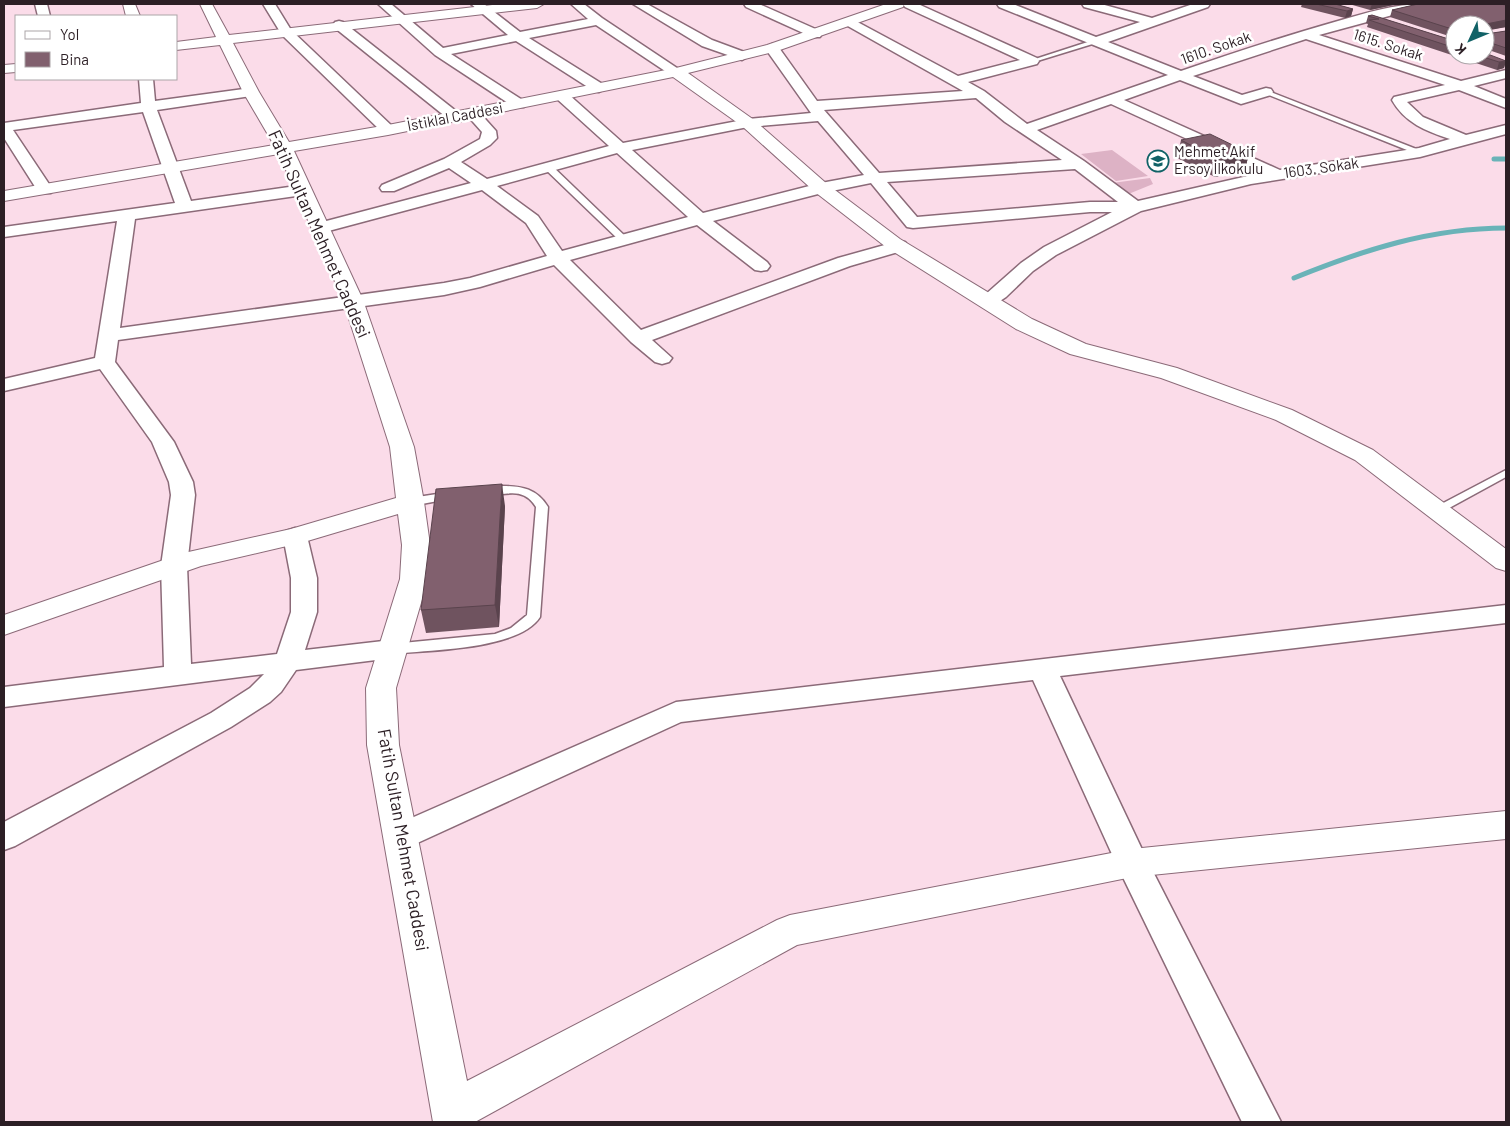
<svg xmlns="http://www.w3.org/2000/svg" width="1510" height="1126" font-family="Barlow,sans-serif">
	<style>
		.green { fill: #ddb2c5 }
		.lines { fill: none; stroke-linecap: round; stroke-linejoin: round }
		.stream { stroke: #6ab3b8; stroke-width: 5 }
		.lane-casing { stroke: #8b6a78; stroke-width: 3 }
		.street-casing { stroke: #8b6a78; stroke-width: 3 }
		.secondary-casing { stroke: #8b6a78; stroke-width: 2 }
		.lane { fill: #fff; fill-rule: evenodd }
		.street { fill: #fff; fill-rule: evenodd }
		.secondary { fill: #fff; fill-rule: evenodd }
		.wall { fill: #6f535f }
		.shaded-wall { fill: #5a434d }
		.building { fill: #81606e; stroke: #5a434d }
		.labels { text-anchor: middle; stroke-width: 5; stroke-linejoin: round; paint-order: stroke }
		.far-street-label { font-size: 15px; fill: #2c1f25; stroke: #fff }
		.far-poi-label { font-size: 15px; fill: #2c1f25; stroke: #fff; text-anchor: start }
		.street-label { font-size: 18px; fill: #2c1f25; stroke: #fff }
	</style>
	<rect width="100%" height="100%" fill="#fbdce9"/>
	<path class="green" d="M1112 150 1148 176 1116 181 1081 154Z
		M1150 178 1153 184 1126 195 1112 183Z"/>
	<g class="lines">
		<path class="stream" d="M1494 159H1506
			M1294 278C1363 250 1431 228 1506 228"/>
		<g class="lane-casing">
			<path id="lane" d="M1097 39 1099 40V42L1034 62 1029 61Z
				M1264 91H1268L1424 152 1417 154 1264 93Z
				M544 164H550L626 237V241H620L544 168Z
				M1506 470V477L1440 513 1436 514 1430 510Z
				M502 486C522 486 537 489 548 507L540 617C519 650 429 650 392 654L387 652 385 649 387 646 392 644 495 634 511 628 527 615 536 507C520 480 493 503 481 492L483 490Z
				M450 492 454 494 456 496 454 498 411 506 405 502 411 498Z"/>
		</g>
		<g class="street-casing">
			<path id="street" d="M35 4H47L50 16H38Z
				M263 4H275L291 30 393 127 395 130 393 133H383L282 35Z
				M378 4H391L443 48 508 35 471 4H484L520 32 588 19 571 4H584L602 18 683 72 676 76 671 75 596 25 529 38 604 85 606 88 599 92 594 91 516 41 451 54 524 101 526 104 524 107H514L435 55Z
				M633 4H647L712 40 747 53 749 56 742 60 702 46Z
				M744 4H759L820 31 822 34 820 37H812L746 7Z
				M903 4H918L1037 58 1039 61 1037 64 968 82 984 91 1027 124 1168 75 999 7 997 4H1013L1096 37 1140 22 1084 7 1082 4H1101L1152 18 1193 4H1210L1208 7 1108 42 1181 71C1233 53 1285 36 1338 21 1366 13 1394 4 1424 4L1422 7 1319 35 1461 81 1506 70V78L1474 86 1506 99V108L1459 90 1407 102 1423 117 1466 135 1506 125V134L1420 157 1251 184 1141 211 1056 255 1033 271 1006 297 994 305 987 307 980 305 978 301 1021 263 1044 247 1112 212H1090L913 228 907 227 871 183 822 193 713 221 767 262 770 266 767 270 761 271 755 270 697 225 570 260 641 330 838 258 899 241 905 242 908 246 905 250 850 266 652 340 672 358 669 362 662 364 655 362 631 342 554 265 480 287 444 295 118 340 115 362 174 442 193 482 195 495 187 566 191 664 277 654 291 612V578L283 536 286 531 295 528 304 531 307 536 317 578V612L305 650 392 640 402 642 406 649 402 656 392 658 296 670 281 692 270 702 231 727 15 846 4 850V822L211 713 250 688 264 674 4 707V687L164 667 161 566 171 495 169 482 152 442 100 369 4 391V379L95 358 117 221 4 237V227L175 203 143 112 13 130 53 190 51 193H39L4 138V123L141 103 139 79H153L155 101 251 88 258 92 251 96 157 110 191 201 303 185 309 187 311 190 309 193 303 195 135 219 120 328 444 283 470 278 547 256 526 223 482 190 321 233 315 232 312 228 315 224 471 183 449 168 394 191H382L380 188 382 185 444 159 480 139 482 132 466 114 468 111H478L496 131 497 138 490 145 461 162 487 179 609 146 557 99 555 96 557 93H567L623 143 748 119 811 113 765 48 772 44 777 45 817 101 963 91 846 25 844 22 846 19 850 18 958 76 1020 60 905 7ZM1306 39 1445 85 1394 97 1392 100C1405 123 1426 131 1450 139L1419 148 1280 170 1124 100 1180 80 1241 104 1271 95 1273 92 1271 89 1266 88 1242 95 1193 76ZM976 98 1005 122 1062 160 879 173 824 110ZM1111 104 1261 173 1138 201 1084 161 1037 130ZM818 121 864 175 821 183 703 213 632 150 748 127ZM617 153 688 217 562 251 538 216 497 186ZM1075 169 1118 202H1090L917 217 887 182Z
				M339 21 343 22 461 115 463 118 461 121H451L335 28 333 25 335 22Z
				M1506 605V623L1060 676 1147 860 1281 1122H1242L1116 863 1033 680 681 722 413 845 402 849 391 845 386 836 391 827 676 702Z"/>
		</g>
		<g class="secondary-casing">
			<path id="secondary" d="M123 4H135L140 16H126Z
				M200 4H212L229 35 501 4H544L537 8 233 43 259 92 289 142 388 125 676 68 767 45 886 4H904L903 7 777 51 688 73 754 120 827 184 900 239 1032 319 1086 344 1177 368 1292 410 1373 450 1506 549V571L1496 568 1355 460 1276 420 1161 378 1070 354 1016 329 886 247 815 192 742 126 673 77 388 135 294 151 363 300 414 447 424 502 430 545 428 579 396 688 399 745 467 1081 777 920 790 915 1132 849 1506 811V839L1132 877 797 945 475 1122H433L367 745 366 688 400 579 402 545 398 514 304 542 201 566 4 635V615L184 553 291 529 396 498 390 447 343 300 279 154 4 201V191L274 145 243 92 220 45 176 50V42L216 37Z
				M16 64V72L4 73V65Z"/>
		</g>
		<use href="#lane" class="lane"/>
		<use href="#street" class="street"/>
		<use href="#secondary" class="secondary"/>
	</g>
	<path class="wall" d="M1302 4H1335L1353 9 1351 16 1345 18 1301 7Z
		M1349 4H1398L1370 10Z
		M1418 4H1503H1502L1506 5V27L1486 30V34L1506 31V56L1486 49 1485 50V25H1455V38L1390 17 1392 10Z
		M1372 15 1455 41V55H1485L1506 61 1504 68 1497 70 1367 27 1368 24 1366 23 1368 16Z
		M1181 140 1249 153 1245 170 1215 177 1177 158Z
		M505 506 499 627 426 633 421 610Z"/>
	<path class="shaded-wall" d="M1372 4H1398L1370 10Z
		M1353 9 1351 16 1345 18 1347 11Z
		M1506 20V27L1485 31 1486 24Z
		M1506 61 1504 68 1497 70 1499 62Z
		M1249 153 1245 170 1215 177 1219 160Z
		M502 484 505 506 499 627 495 605Z"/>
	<path class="building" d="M1316 4H1335L1353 9 1347 11Z
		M1418 4H1500L1506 5V20L1486 24V34L1506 31V48L1488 42 1485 46V25H1455V30L1392 10Z
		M1372 15 1455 41V48L1369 20 1379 19 1368 16Z
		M1485 53 1506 61 1499 62 1477 55H1485Z
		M1210 134 1249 153 1219 160 1181 140Z
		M502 484 495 605 421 610 436 489Z"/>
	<defs>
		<g id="school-ring" transform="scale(1.125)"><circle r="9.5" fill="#fff" stroke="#116267" stroke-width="1.5"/><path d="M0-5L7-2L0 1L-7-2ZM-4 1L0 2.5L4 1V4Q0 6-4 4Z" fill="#116267"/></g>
	</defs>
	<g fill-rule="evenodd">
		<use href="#school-ring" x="1158" y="161"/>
	</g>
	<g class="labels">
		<g class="far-street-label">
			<text transform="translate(1388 45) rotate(18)" y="5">1615. Sokak</text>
			<text transform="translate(1216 48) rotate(-19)" y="5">1610. Sokak</text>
			<text transform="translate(455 117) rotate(-11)" y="5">İstiklal Caddesi</text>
			<text transform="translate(1321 168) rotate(-8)" y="5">1603. Sokak</text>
		</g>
		<g class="far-poi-label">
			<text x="1174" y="157">Mehmet Akif<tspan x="1174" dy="17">Ersoy İlkokulu</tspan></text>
		</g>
		<g class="street-label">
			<text transform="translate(319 234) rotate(66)" y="6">Fatih Sultan Mehmet Caddesi</text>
			<text transform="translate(403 840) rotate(80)" y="6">Fatih Sultan Mehmet Caddesi</text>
		</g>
	</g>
	<rect width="1510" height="1126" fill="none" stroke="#2c1f25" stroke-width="10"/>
	<rect x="15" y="15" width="162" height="65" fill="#ffffff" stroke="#aba5a8"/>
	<rect x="25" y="31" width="25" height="8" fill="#ffffff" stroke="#aba5a8"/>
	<text x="60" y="40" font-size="15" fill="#2c1f25">Yol</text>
	<rect x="25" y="52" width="25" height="15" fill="#81606e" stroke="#aba5a8"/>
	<text x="60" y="65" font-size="15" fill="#2c1f25">Bina</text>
	<g transform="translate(1470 40) rotate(226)"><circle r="24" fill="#ffffff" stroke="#aba5a8"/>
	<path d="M0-4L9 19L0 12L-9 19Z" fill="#116267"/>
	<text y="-8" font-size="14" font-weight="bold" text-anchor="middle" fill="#2c1f25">K</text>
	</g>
</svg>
